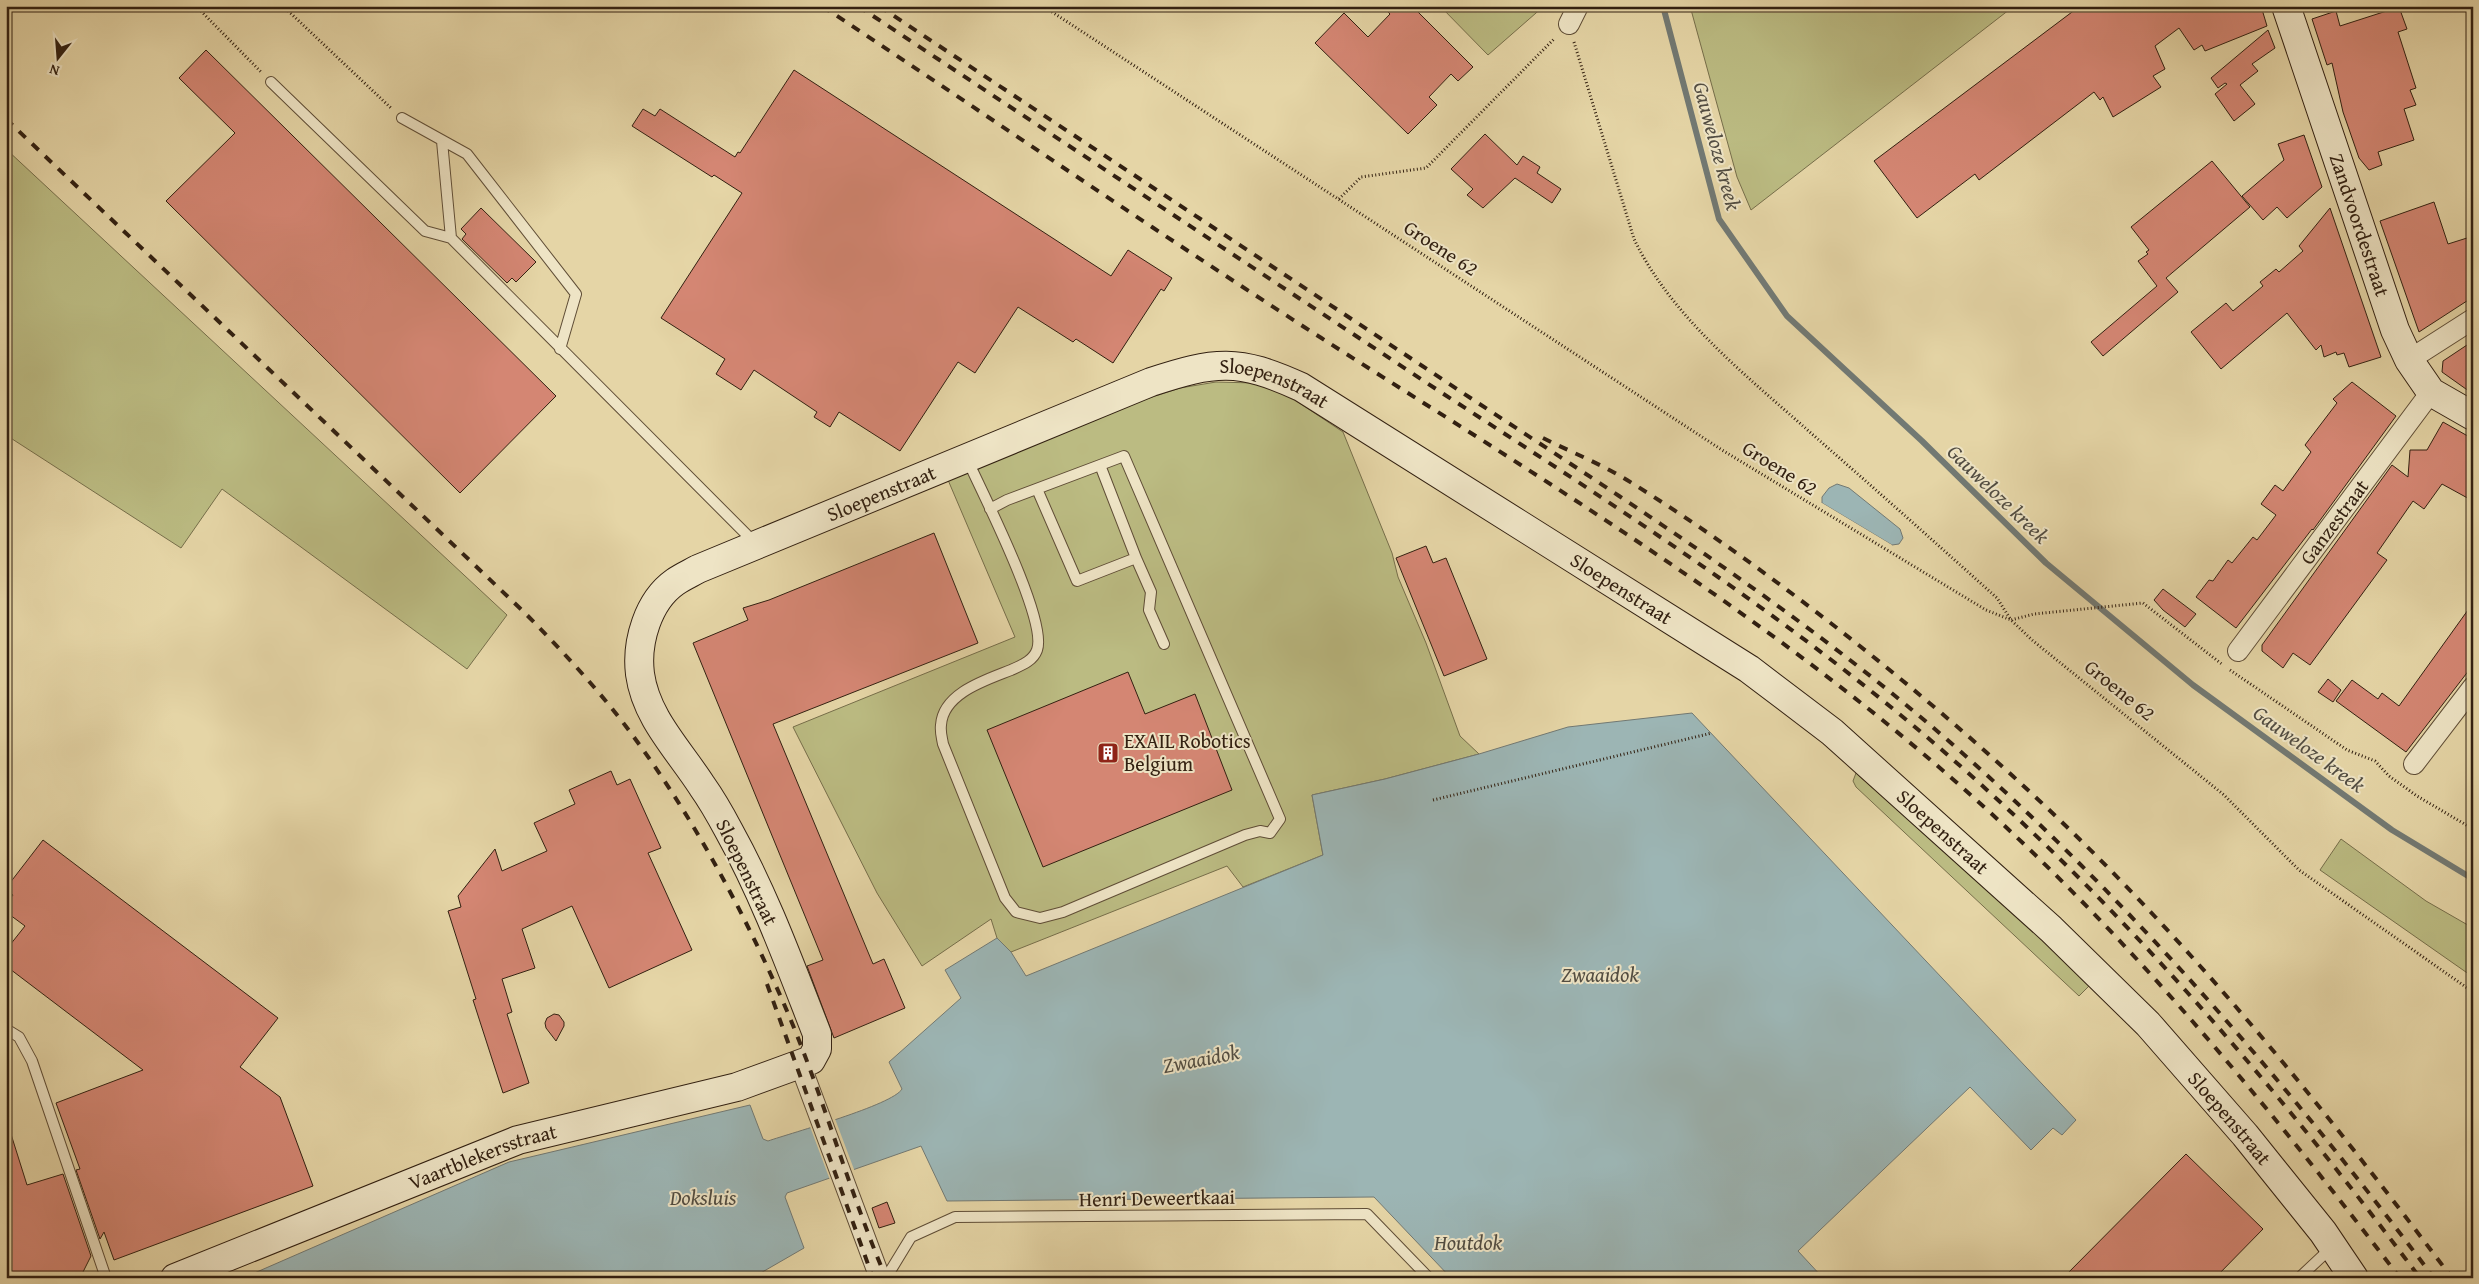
<svg xmlns="http://www.w3.org/2000/svg" width="2479" height="1284" font-family="'Gentium Book Plus',serif">
	<style>
		.green { fill: #bbbb82; stroke: #766e4a }
		.water { fill: #9cb5b4; stroke: #727973 }
		.pier { fill: #e5d5a6 }
		.lines { fill: none; stroke-linecap: round; stroke-linejoin: round }
		.stream { stroke: #727973; stroke-width: 6 }
		.building { fill: #d48673; stroke: #322011 }
		.lane-casing { stroke: #5f4d36; stroke-width: 12 }
		.street-casing { stroke: #5f4d36; stroke-width: 22 }
		.secondary-casing { stroke: #322011; stroke-width: 30 }
		.path { stroke: #322011; stroke-width: 3; stroke-dasharray: 1 2.5; stroke-linecap: butt }
		.lane { stroke: #eee4c5; stroke-width: 10 }
		.street { stroke: #eee4c5; stroke-width: 20 }
		.secondary { stroke: #eee4c5; stroke-width: 28 }
		.rail { stroke: #322011; stroke-width: 4; stroke-dasharray: 9 9; stroke-linecap: butt }
		.labels { text-anchor: middle; stroke-width: 4; stroke-linejoin: round; paint-order: stroke }
		.street-label { font-size: 20px; fill: #322011; stroke: #eee4c5 }
		.poi-label { font-size: 20px; fill: #322011; stroke: #eee4c5; text-anchor: start }
		.water-label { font-size: 21px; font-style: italic; fill: #524d42; stroke: #eee4c5 }
	</style>
	<rect width="100%" height="100%" fill="#e5d5a6"/>
	<filter id="stains"><feTurbulence type="fractalNoise" baseFrequency=".004" numOctaves="4"/><feColorMatrix values="0 0 0 0 .2 0 0 0 0 .09 0 0 0 0 .02 0 0 0 .5 -.17"/></filter>
	<radialGradient id="worn" r=".72"><stop offset=".6" stop-color="#630" stop-opacity="0"/><stop offset="1" stop-color="#630" stop-opacity=".3"/></radialGradient>
	<path class="green" d="M1440 6H1544L1488 55Z
		M1690 6H2014L1751 210 1737 177Z
		M6 149 507 615 467 669 222 489 181 548 6 435Z
		M1216 382 1254 383 1289 396 1343 432 1392 553 1398 577 1426 643 1460 736 1479 754 1385 779 1312 795 1323 855 1243 887 1227 866 1011 952 997 938 991 919 922 966 877 893 793 727 1015 637 948 480 1137 402 1180 388Z
		M1856 773 2042 938 2090 985 2079 996 1856 787 1853 781Z
		M2341 839 2426 901 2473 928V977L2320 870Z"/>
	<path class="water" d="M1837 484 1849 488 1900 529 1903 538 1899 544 1892 545 1822 503V497L1829 488Z
		M1692 713 2076 1120 2062 1135 2053 1128 2031 1150 1970 1087 1798 1251 1823 1278H1451L1374 1197 947 1201 921 1146 787 1193 785 1197 804 1248 752 1278H243L509 1162 750 1105 763 1139 768 1141C791 1133 893 1105 902 1089L889 1062 961 998 945 970 997 938 1011 952 1026 976 1323 855 1312 795 1385 779 1479 754 1568 727Z"/>
	<path class="pier" d="M1822 503 1892 545 1891 547 1821 505Z
		M834 1116 855 1172 830 1180 809 1124Z"/>
	<g class="lines">
		<path class="stream" d="M1663 6 1719 219 1787 316 1922 441 2046 563 2193 685 2392 830 2473 879"/>
	</g>
	<path class="building" d="M1382 6H1412L1473 67 1458 81 1451 74 1429 97 1437 105 1408 134 1315 43 1344 13 1368 37 1390 14Z
		M2080 6H2261L2267 26 2205 51 2202 45 2194 50 2179 28 2155 46 2165 69 2153 76 2161 87 2113 117 2103 97 2100 100 2094 92 1979 180 1975 174 1917 218 1874 161Z
		M2399 7 2407 29 2398 32 2416 88 2410 90 2416 105 2404 109 2414 140 2378 152 2382 165 2369 170 2359 158 2343 112 2332 63 2327 65 2312 19 2336 11 2340 26Z
		M2268 30 2275 48 2252 64 2258 71 2240 85 2255 104 2234 121 2215 94 2227 84 2225 83 2218 88 2211 78Z
		M206 50 556 396 460 493 166 201 235 133 179 78Z
		M794 70 1111 276 1128 250 1172 278 1164 291 1161 289 1113 363 1076 339 1073 342 1018 307 975 373 958 362 900 451 839 412 830 427 814 417 817 412 754 370 741 390 716 374 725 359 661 318 742 193 714 175 712 177 632 126 643 109 655 116 660 109 735 157 738 152 740 153Z
		M1485 134 1517 165 1523 156 1540 167 1537 173 1561 189 1552 203 1515 178 1483 208 1467 195 1473 189 1451 169Z
		M2304 135 2322 187 2287 218 2277 207 2263 220 2242 196 2284 160 2278 144Z
		M2212 161 2250 207 2166 278 2178 292 2103 356 2091 342 2157 286 2138 261 2148 254 2146 252 2149 250 2131 227Z
		M2434 202 2448 244 2467 238 2473 246V297L2419 332 2380 221Z
		M481 208 536 262 516 282 512 278 507 283 462 239 466 234 461 229Z
		M2330 208 2381 357 2349 367 2344 353 2337 355 2336 352 2324 357 2321 345 2316 350 2287 313 2221 369 2191 332 2226 303 2233 311 2263 286 2260 282 2276 269 2279 272 2303 251 2299 246Z
		M2473 341V394L2442 372 2443 361Z
		M2352 382 2396 416 2313 530 2312 529 2236 628 2196 597 2209 580 2213 581 2228 560 2232 563 2253 537 2257 540 2276 515 2261 504 2275 485 2283 491 2296 473 2311 452 2305 445 2337 403 2333 399Z
		M2443 422 2473 439V501L2442 484 2424 509 2413 501 2377 553 2387 560 2310 665 2293 653 2283 668 2262 651V645L2392 465 2408 477 2410 450H2427Z
		M934 533 978 643 773 724 873 964 884 959 905 1008 834 1038 807 966 823 960 693 643 748 620 743 608 769 600Z
		M1426 546 1433 563 1446 558 1487 659 1444 676 1396 558Z
		M2163 589 2196 614 2185 627 2163 610 2154 600Z
		M2473 603V665L2406 752 2336 701 2352 680 2378 699 2382 693 2399 706Z
		M1128 672 1145 714 1195 694 1232 790 1043 867 987 730Z
		M2328 679 2341 690 2333 702 2318 692Z
		M611 771 617 785 630 779 661 848 648 853 692 950 609 988 572 906 522 929 535 968 502 979 512 1012 507 1014 529 1083 503 1093 473 1000 476 999 448 911 461 907 458 896 495 849 502 871 547 851 534 823 575 804 569 790Z
		M43 840 278 1018 240 1067 280 1097 313 1186 114 1260 104 1232 100 1239 76 1170 80 1169 56 1103 143 1070 6 966V950L25 926 6 912V904L13 895 6 888Z
		M554 1014 559 1015 564 1022V1026L556 1041 546 1028 545 1023 547 1018Z
		M6 1131H10L27 1185 63 1174 91 1256 80 1278 71 1274 66 1278H6Z
		M2186 1154 2263 1229 2215 1278H2063Z
		M887 1202 895 1223 879 1228 872 1208Z"/>
	<g class="lines">
		<g class="lane-casing">
			<path id="lane" d="M271 82 425 231 451 238
				M402 118 467 154 576 294 560 349
				M442 141 451 238 756 544
				M967 459C982 492 1048 621 1037 650 1033 661 1022 665 1011 670 986 680 943 693 941 725 940 732 942 738 943 744L1005 898 1016 912 1040 918 1063 912 1245 835 1260 831 1270 833 1280 819 1124 456 1007 500 990 509
				M1037 489 1077 581 1136 558 1100 465
				M1136 558 1151 592 1149 610 1164 644
				M6 1029 19 1037 32 1061 106 1278
				M886 1278 911 1237 955 1217 1367 1214 1429 1278
				M2299 1278 2332 1247"/>
		</g>
		<g class="street-casing">
			<g id="street">
				<path d="M1569 24 1578 6"/>
				<path d="M2409 360 2473 319"/>
				<path id="s1" d="M2238 651 2431 392"/>
				<path d="M2414 764 2473 687"/>
				<path d="M800 1064 880 1278"/>
			</g>
		</g>
		<g class="secondary-casing">
			<g id="secondary">
				<path id="s2" d="M2286 6 2395 330 2409 360 2431 392 2473 416"/>
				<path id="s3" d="M175 1278 518 1140 737 1087 811 1060 817 1049V1034C790 965 765 896 729 831 721 816 712 800 702 786 679 750 646 718 640 674 636 642 648 601 675 582 682 577 691 573 698 569L1151 382C1215 361 1238 358 1301 387L1749 669 1832 732 2051 929 2148 1024 2245 1135 2323 1232 2354 1278"/>
			</g>
		</g>
		<path class="path" d="M196 6 262 73
			M283 6 392 109
			M1043 6 1722 450 1986 610 2011 620 2032 640 2224 795 2299 870 2473 992
			M1574 42 1634 239C1672 318 1747 376 1812 434 1874 488 1936 543 1997 598L2011 620 2034 614 2143 603 2223 665
			M1339 199 1361 177 1426 168 1555 38
			M2230 670 2347 750 2375 761 2389 776 2417 796 2473 829
			M1433 800 1712 733"/>
		<use href="#lane" class="lane"/>
		<use href="#street" class="street"/>
		<use href="#secondary" class="secondary"/>
		<path class="rail" d="M822 6C990 117 1156 232 1326 341 1544 480 1770 617 1964 789 2128 934 2267 1104 2400 1278
			M858 6C1051 134 1243 261 1436 389 1609 502 1785 614 1942 750 2122 906 2277 1087 2420 1278
			M879 6C1076 137 1275 268 1472 399 1636 507 1802 613 1951 743 2132 902 2289 1085 2434 1278
			M6 119 525 613C564 653 603 694 636 740 696 822 747 918 787 1011 824 1098 849 1191 886 1278
			M1543 438C1571 452 1601 464 1627 480 1700 525 1770 576 1837 628 1938 707 2034 791 2123 883 2242 1006 2349 1141 2452 1278
			M767 984 873 1278"/>
	</g>
	<defs>
		<g id="building-square" transform="scale(1.125)"><rect x="-9" y="-9" width="18" height="18" rx="4" fill="#8f2418" stroke="#eee4c5"/><path d="M-4-6H4V6H1V3H-1V6H-4ZM-2.5-4.3h1.7v1.8h-1.7ZM.8-4.3h1.7v1.8H.8ZM-2.5-1h1.7V.8h-1.7ZM.8-1h1.7V.8H.8Z" fill="#fff"/></g>
	</defs>
	<g fill-rule="evenodd">
		<use href="#building-square" x="1108" y="753"/>
	</g>
	<g class="labels">
		<g class="street-label">
			<text dy="7" stroke="none"><textPath href="#s2" startOffset="231">Zandvoordestraat</textPath></text>
			<text transform="translate(1441 248) rotate(33)" y="7">Groene 62</text>
			<text dy="7" stroke="none"><textPath href="#s3" startOffset="1852">Sloepenstraat</textPath></text>
			<text transform="translate(1780 468) rotate(32)" y="7">Groene 62</text>
			<text dy="7" stroke="none"><textPath href="#s3" startOffset="1432">Sloepenstraat</textPath></text>
			<text dy="7" stroke="none"><textPath href="#s1" startOffset="161">Ganzestraat</textPath></text>
			<text dy="7" stroke="none"><textPath href="#s3" startOffset="2258">Sloepenstraat</textPath></text>
			<text transform="translate(2120 690) rotate(39)" y="7">Groene 62</text>
			<text dy="7" stroke="none"><textPath href="#s3" startOffset="2662">Sloepenstraat</textPath></text>
			<text transform="translate(747 872) rotate(64)" y="7">Sloepenstraat</text>
			<text dy="7" stroke="none"><textPath href="#s3" startOffset="3068">Sloepenstraat</textPath></text>
			<text dy="7" stroke="none"><textPath href="#s3" startOffset="331">Vaartblekersstraat</textPath></text>
			<text transform="translate(1157 1198) rotate(-1)" y="7">Henri Deweertkaai</text>
		</g>
		<g class="poi-label">
			<text x="1124" y="748">EXAIL Robotics<tspan x="1124" dy="23">Belgium</tspan></text>
		</g>
		<g class="water-label">
			<text transform="translate(1717 146) rotate(75)" y="7">Gauweloze kreek</text>
			<text transform="translate(1998 494) rotate(44)" y="7">Gauweloze kreek</text>
			<text transform="translate(2309 749) rotate(36)" y="7">Gauweloze kreek</text>
			<text x="1600" y="982">Zwaaidok</text>
			<text transform="translate(1201 1059) rotate(-11)" y="7">Zwaaidok</text>
			<text x="703" y="1205">Doksluis</text>
			<text x="1468" y="1250">Houtdok</text>
		</g>
	</g>
	<rect width="2479" height="1284" fill="none" stroke="#e5d5a6" stroke-width="25"/>
	<rect x="8" y="8" width="2464" height="1269" fill="none" stroke="#322011" stroke-width="2.5"/>
	<rect x="12" y="12" width="2454" height="1259" fill="none" stroke="#322011"/>
	<g transform="translate(58 58) rotate(197)" stroke="#eee4c5" stroke-width="4" paint-order="stroke">
	<path d="M0-4L9 19L0 12L-9 19Z" fill="#322011"/>
	<text y="-8" font-size="14" font-weight="bold" text-anchor="middle" fill="#322011">N</text>
	</g>
	<rect width="100%" height="100%" filter="url(#stains)"/>
	<rect width="100%" height="100%" fill="url(#worn)"/>
</svg>
